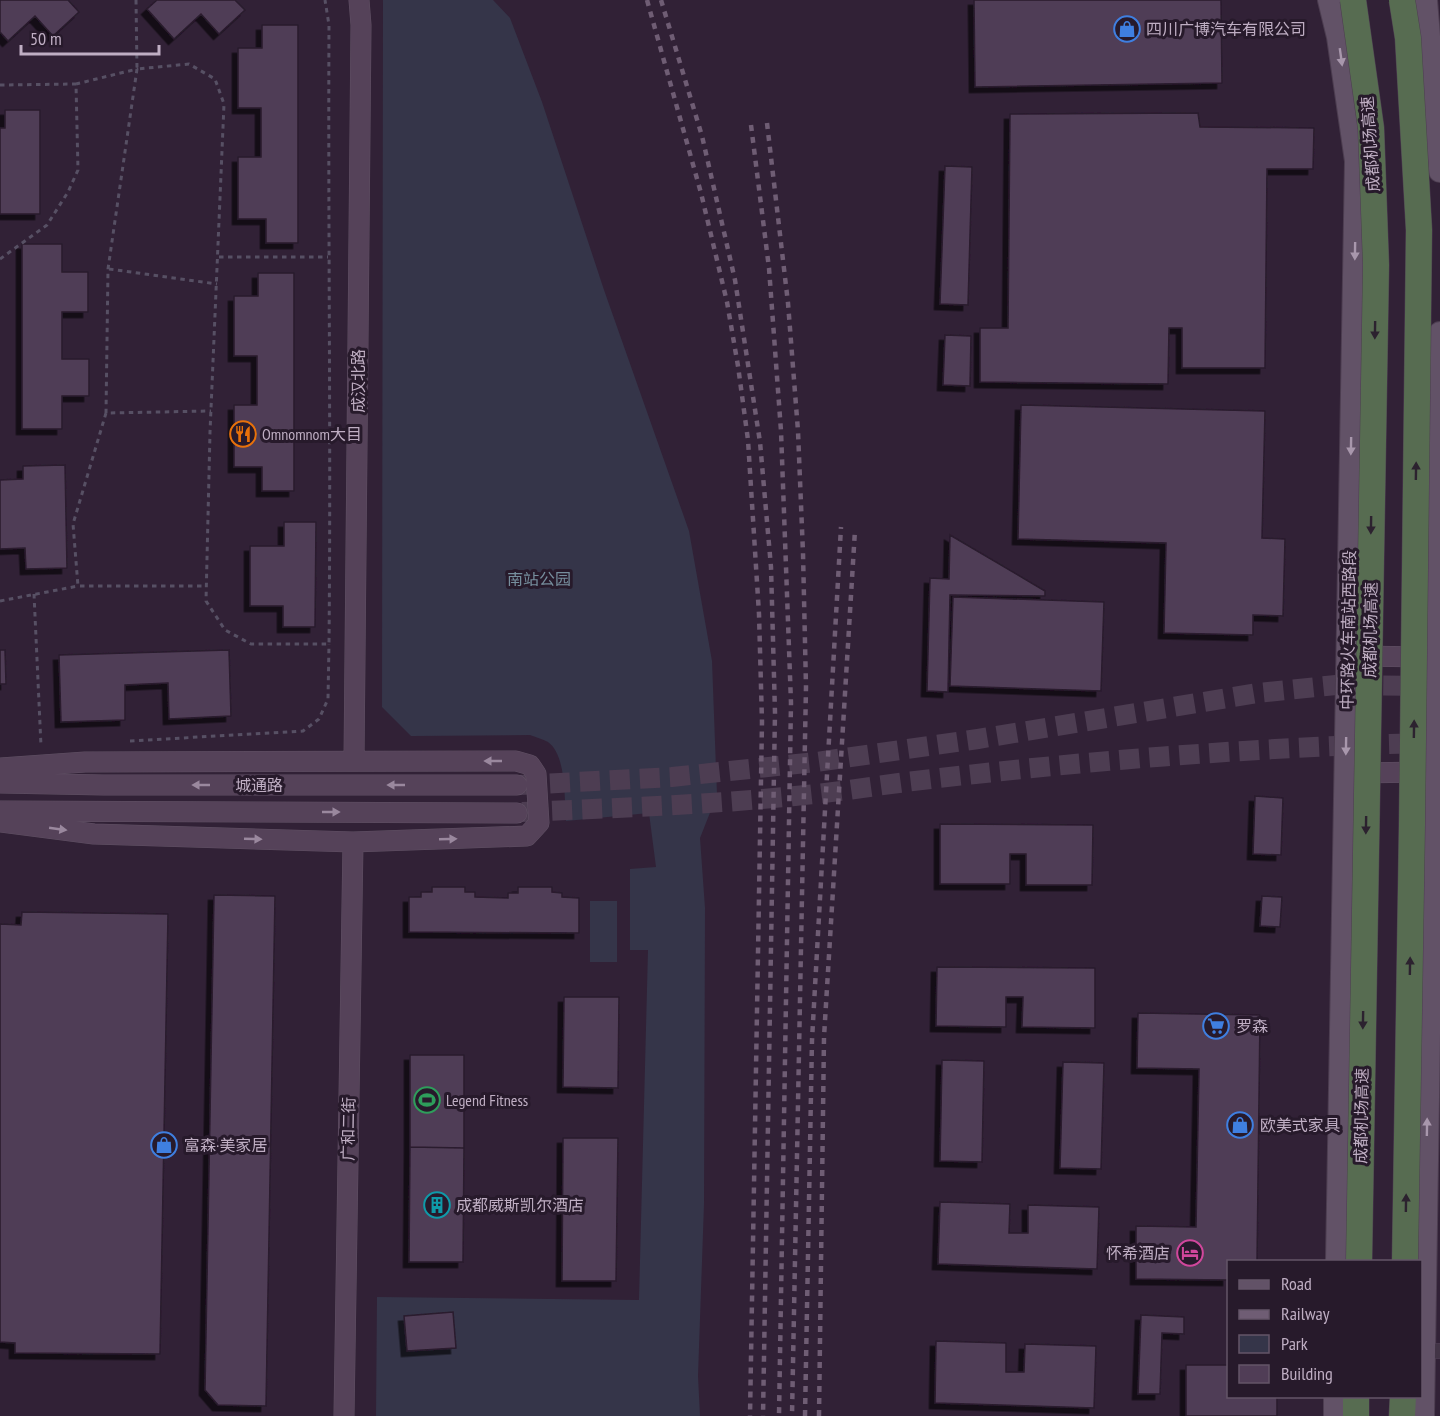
<svg xmlns="http://www.w3.org/2000/svg" width="1440" height="1416" font-family="'PT Sans Narrow','Noto Sans SC',sans-serif">
	<style>
		.green { fill: #353549 }
		.building { fill: #503d56; stroke: #291b2d; stroke-width: 1.5; filter: url(#shadow) }
		.lines { fill: none; stroke-linecap: round; stroke-linejoin: round }
		.secondary-tunnel { stroke: #4d3d52; stroke-width: 20; stroke-dasharray: 20 10; stroke-linecap: butt }
		.street-casing { stroke: #605164; stroke-width: 15 }
		.secondary-casing { stroke: #605164; stroke-width: 21 }
		.primary-casing { stroke: #4c3d50; stroke-width: 24 }
		.highway-casing { stroke: #4d3e51; stroke-width: 27 }
		.path { stroke: #575064; stroke-width: 3; stroke-dasharray: 4.5 4.5; stroke-linecap: butt }
		.street { stroke: #423446; stroke-width: 14 }
		.secondary { stroke: #554259; stroke-width: 20 }
		.primary { stroke: #625267; stroke-width: 22 }
		.highway { stroke: #576c51; stroke-width: 26 }
		.rail { stroke: #6f5d74; stroke-width: 4.5; stroke-dasharray: 6 6; stroke-linecap: butt }
		.highway-bridge-casing { stroke: #4d3e51; stroke-width: 27; stroke-linecap: butt }
		.highway-bridge { stroke: #576c51; stroke-width: 26 }
		.oneway { fill: #a897ac }
		.oneway2 { fill: #2c222f }
		.oneway3 { fill: #9a889e }
		.labels { text-anchor: middle; stroke-width: 6; stroke-linejoin: round; paint-order: stroke }
		.poi-label { font-size: 16px; fill: #bfaec3; stroke: #271a2b; text-anchor: start }
		.street-label { font-size: 16px; fill: #bfaec3; stroke: #271a2b }
		.park-label { font-size: 16px; fill: #768e9d; stroke: #271a2b }
	</style>
	<defs>
		<filter id="shadow"><feDropShadow dx="-5.5" dy="5.5" stdDeviation="0" flood-color="#0009"/></filter>
	</defs>
	<rect width="100%" height="100%" fill="#312136"/>
	<path class="green" d="M383 0H493L510 18 542 102 604 290 689 531 712 661 717 795 700 838 705 908 704 1204 698 1376 700 1416H376L377 1297 639 1300 648 950H630V869L656 867 649 813 566 821C564 799 567 756 548 742 543 739 535 737 530 735L411 736 382 707Z
		M590 901H617V962H590Z"/>
	<path class="building" d="M0 0H68L79 12 53 36 35 16 8 41 0 32Z
		M157 0H235L245 10 219 34 201 14 174 39 147 9Z
		M974 0H1221L1222 83 975 87Z
		M262 25H298V243H266V219H238V157H261V108H238V48H262Z
		M5 110H40V214H0V128H5Z
		M1198 113 1200 127 1314 128 1313 169H1267L1265 368H1182V328H1169L1168 384 980 382V328H1008L1010 114Z
		M945 166 972 167 968 305 940 304Z
		M22 244H62V272H88V312H62V359H89V396H62V429H22Z
		M258 273H294V491H262V467H234V405H257V356H234V296H258Z
		M945 335 971 336 970 386 943 385Z
		M1021 405 1265 411 1262 538 1285 539 1283 616 1253 615V635L1164 633 1166 543 1018 539Z
		M65 465 67 568 26 569 25 548 0 549V480L23 479V466Z
		M284 522H316L315 627H283V606H250V546H284Z
		M950 535 1045 591V596L950 595 948 692 927 691 930 578 949 579Z
		M953 597 1104 602 1101 691 950 686Z
		M0 650H5L6 684H0Z
		M229 650 231 716 169 719 168 683 125 685V720L61 722 59 655Z
		M1255 796 1283 798 1281 855 1253 854Z
		M940 824 1093 825 1092 885H1026V854H1010V884H940Z
		M432 887H465V892H475V897L508 898V893H518V887H552V892L562 893V897L579 898V933L409 932V897H421V892H432Z
		M214 895 275 896 266 1406 218 1405 205 1390Z
		M1262 896 1282 897 1280 927 1260 926Z
		M22 912 168 914 160 1354 15 1353V1343L0 1342V924L21 925Z
		M937 967 1095 968V1028L1022 1027 1023 997H1006V1027L936 1026Z
		M564 997H619L618 1088 563 1087Z
		M1138 1013 1260 1015 1257 1262H1228V1280L1136 1279V1226L1196 1227 1199 1069 1137 1068Z
		M410 1055H464V1148L410 1147Z
		M942 1060 984 1061 982 1162 940 1161Z
		M1063 1062 1104 1063 1101 1169 1060 1168Z
		M563 1138H618L616 1281H562Z
		M410 1147 464 1148 463 1262H409Z
		M940 1202 1010 1204 1009 1233H1028V1205L1099 1207 1097 1269 938 1264Z
		M453 1312 456 1348 407 1351 404 1316Z
		M1141 1315 1184 1317V1334L1162 1333 1160 1394H1138Z
		M936 1341 1006 1343V1372H1024L1025 1344 1096 1346 1094 1408 935 1403Z
		M1186 1365H1228V1396H1277V1416H1186Z"/>
	<g class="lines">
		<path class="secondary-tunnel" d="M520 785 672 777 816 762 978 739 1258 693 1336 685 1425 686
			M522 812C614 808 705 805 795 796 841 792 886 784 931 779 1095 760 1261 747 1426 743"/>
		<g class="street-casing">
			<path id="street" d="M1424 1351H1440"/>
		</g>
		<g class="secondary-casing">
			<path id="secondary" d="M1356 656 1428 657
				M354 761 361 25 359 0
				M0 768 85 762 516 761 530 765 536 774 539 823 527 836 353 842 94 834 0 822
				M1354 773 1427 772
				M0 783 104 785H517
				M0 811 517 813
				M344 1416 353 842"/>
		</g>
		<g class="primary-casing">
			<path id="primary" d="M1329 0 1338 37 1356 161 1337 1262
				M1426 0 1440 171
				M1335 1416V1396
				M1423 1416 1440 333"/>
		</g>
		<g class="highway-casing">
			<path id="highway" d="M1356 1416V1396
				M1402 1416 1403 1396"/>
		</g>
		<path class="path" d="M136 0 137 69 189 64 215 79 224 104 210 432 206 601 225 630 251 644H329C331 437 328 231 329 25L325 0
			M0 85 76 84
			M219 257H328
			M0 259 47 225 68 192 78 170 76 84 137 69 108 269 106 413 211 411
			M109 269 217 284
			M106 413 73 524 78 586H206
			M34 594 41 746
			M0 601 78 586
			M130 741 303 731 319 719 328 699 329 644"/>
		<use href="#street" class="street"/>
		<use href="#secondary" class="secondary"/>
		<use href="#primary" class="primary"/>
		<use href="#highway" class="highway"/>
		<path class="rail" d="M647 0 701 193 727 302 738 366 748 440 759 614 762 722 750 1416
			M661 0 702 136 735 280 760 442 771 567 775 713 763 1416
			M767 123 788 303 798 431 803 553 806 687 792 1416
			M751 125 769 268 781 431 791 703 779 1416
			M805 1416 812 1040 841 527
			M819 1416 824 1037 855 530"/>
		<g class="highway-bridge-casing">
			<path id="highway-bridge" d="M1353 0 1371 128 1376 265 1359 1262
				M1402 0 1408 38 1419 230 1412 825 1405 1262"/>
		</g>
		<use href="#highway-bridge" class="highway-bridge"/>
	</g>
	<defs><path id="oneway-solid" d="M-6-.8H1V-3.2L6.5 0L1 3.2V.8H-6Z" transform="scale(1.5)"/></defs>
	<g class="oneway">
		<use href="#oneway-solid" transform="translate(1341 57) rotate(82)"/>
		<use href="#oneway-solid" transform="translate(1355 251) rotate(91)"/>
		<use href="#oneway-solid" transform="translate(1351 446) rotate(91)"/>
		<use href="#oneway-solid" transform="translate(1346 746) rotate(91)"/>
		<use href="#oneway-solid" transform="translate(1427 1127) rotate(-89)"/>
	</g>
	<g class="oneway2">
		<use href="#oneway-solid" transform="translate(1375 330) rotate(91)"/>
		<use href="#oneway-solid" transform="translate(1416 471) rotate(-89)"/>
		<use href="#oneway-solid" transform="translate(1371 525) rotate(91)"/>
		<use href="#oneway-solid" transform="translate(1414 729) rotate(-89)"/>
		<use href="#oneway-solid" transform="translate(1366 825) rotate(91)"/>
		<use href="#oneway-solid" transform="translate(1410 966) rotate(-89)"/>
		<use href="#oneway-solid" transform="translate(1363 1020) rotate(91)"/>
		<use href="#oneway-solid" transform="translate(1406 1203) rotate(-89)"/>
	</g>
	<g class="oneway3">
		<use href="#oneway-solid" transform="translate(493 761) rotate(180)"/>
		<use href="#oneway-solid" transform="translate(201 785) rotate(-180)"/>
		<use href="#oneway-solid" transform="translate(396 785) rotate(-180)"/>
		<use href="#oneway-solid" transform="translate(331 812)"/>
		<use href="#oneway-solid" transform="translate(58 829) rotate(8)"/>
		<use href="#oneway-solid" transform="translate(253 839) rotate(2)"/>
		<use href="#oneway-solid" transform="translate(448 839) rotate(-2)"/>
	</g>
	<defs>
		<g id="shop-ring" transform="scale(1.35)"><circle r="9.5" fill="#271a2b" stroke="#3f7fe0" stroke-width="1.5"/><path d="M-5-2.5h2.3a2.7 3.5 0 0 1 5.4 0H5L5.5 6h-11ZM-1.5-2.5h3a1.5 2.3 0 0 0-3 0Z" fill="#3f7fe0"/></g>
		<g id="restaurant-ring" transform="scale(1.35)"><circle r="9.5" fill="#271a2b" stroke="#e8710a" stroke-width="1.5"/><path d="M-5-6h1v4h1v-4h1v4h1v-4h1v5L-1.5 .5V6h-2V.5L-5-1ZM5-6V6H3V1.5H1.5Q1.5-4 5-6Z" fill="#e8710a"/></g>
		<g id="supermarket-ring" transform="scale(1.35)"><circle r="9.5" fill="#271a2b" stroke="#3f7fe0" stroke-width="1.5"/><path d="M-6-5.5h2.5l.6 2H6L4.5 2H-2.5L-4.4-4H-6ZM-1.5 3.2a1.3 1.3 0 1 0 .1 0ZM3 3.2a1.3 1.3 0 1 0 .1 0Z" fill="#3f7fe0"/></g>
		<g id="stadium-ring" transform="scale(1.35)"><circle r="9.5" fill="#271a2b" stroke="#2e9e5b" stroke-width="1.5"/><path d="M0-5a6.5 5 0 1 0 0 10a6.5 5 0 1 0 0-10ZM-3.5-1.8h7v3.6h-7Z" fill="#2e9e5b"/></g>
		<g id="building-ring" transform="scale(1.35)"><circle r="9.5" fill="#271a2b" stroke="#0f9aa8" stroke-width="1.5"/><path d="M-4-6H4V6H1V3H-1V6H-4ZM-2.5-4.3h1.7v1.8h-1.7ZM.8-4.3h1.7v1.8H.8ZM-2.5-1h1.7V.8h-1.7ZM.8-1h1.7V.8H.8Z" fill="#0f9aa8"/></g>
		<g id="hotel-ring" transform="scale(1.35)"><circle r="9.5" fill="#271a2b" stroke="#d1479c" stroke-width="1.5"/><path d="M-6-4.5h1.5V1H6V5H4.5V3h-9V5H-6ZM-4 0a1.8 1.8 0 1 1 3.6 0ZM.5 0V-2.5h3Q6-2.5 6 0Z" fill="#d1479c"/></g>
	</defs>
	<g fill-rule="evenodd">
		<use href="#shop-ring" x="1127" y="29"/>
		<use href="#restaurant-ring" x="243" y="434"/>
		<use href="#supermarket-ring" x="1216" y="1026"/>
		<use href="#stadium-ring" x="427" y="1100"/>
		<use href="#shop-ring" x="1240" y="1125"/>
		<use href="#shop-ring" x="164" y="1145"/>
		<use href="#building-ring" x="437" y="1205"/>
		<use href="#hotel-ring" x="1190" y="1253"/>
	</g>
	<g class="labels">
		<g class="poi-label">
			<text x="1146" y="35">四川广博汽车有限公司</text>
			<text x="262" y="440">Omnomnom大目</text>
			<text x="1236" y="1032">罗森</text>
			<text x="446" y="1106">Legend Fitness</text>
			<text x="1260" y="1131">欧美式家具</text>
			<text x="184" y="1151">富森·美家居</text>
			<text x="456" y="1211">成都威斯凯尔酒店</text>
			<text x="1170" y="1259" text-anchor="end">怀希酒店</text>
		</g>
		<g class="street-label">
			<text transform="translate(1370 144) rotate(-94)" y="6">成都机场高速</text>
			<text transform="translate(358 381) rotate(-90)" y="6">成汉北路</text>
			<text transform="translate(1348 630) rotate(-89)" y="6">中环路火车南站西路段</text>
			<text transform="translate(1370 630) rotate(-89)" y="6">成都机场高速</text>
			<text x="259" y="791">城通路</text>
			<text transform="translate(1361 1116) rotate(-89)" y="6">成都机场高速</text>
			<text transform="translate(348 1129) rotate(-89)" y="6">广和二街</text>
		</g>
		<g class="park-label">
			<text x="539" y="585">南站公园</text>
		</g>
	</g>
	<rect x="1227" y="1260" width="195" height="138" fill="#271a2b" stroke="#645568" stroke-width="1.5"/>
	<rect x="1239" y="1280" width="30" height="9" fill="#625267" stroke="#645568" stroke-width="1.5"/>
	<text x="1281" y="1290" font-size="18" fill="#bfaec3">Road</text>
	<rect x="1239" y="1310" width="30" height="9" fill="#6f5d74" stroke="#645568" stroke-width="1.5"/>
	<text x="1281" y="1320" font-size="18" fill="#bfaec3">Railway</text>
	<rect x="1239" y="1335" width="30" height="18" fill="#353549" stroke="#645568" stroke-width="1.5"/>
	<text x="1281" y="1350" font-size="18" fill="#bfaec3">Park</text>
	<rect x="1239" y="1365" width="30" height="18" fill="#503d56" stroke="#645568" stroke-width="1.5"/>
	<text x="1281" y="1380" font-size="18" fill="#bfaec3">Building</text>
	<path d="M21 45v9h138v-9" fill="none" stroke="#bfaec3" stroke-width="3"/>
	<text x="30" y="45" font-size="18" fill="#bfaec3" stroke="#271a2b" stroke-width="4.5" paint-order="stroke">50 m</text>
</svg>
